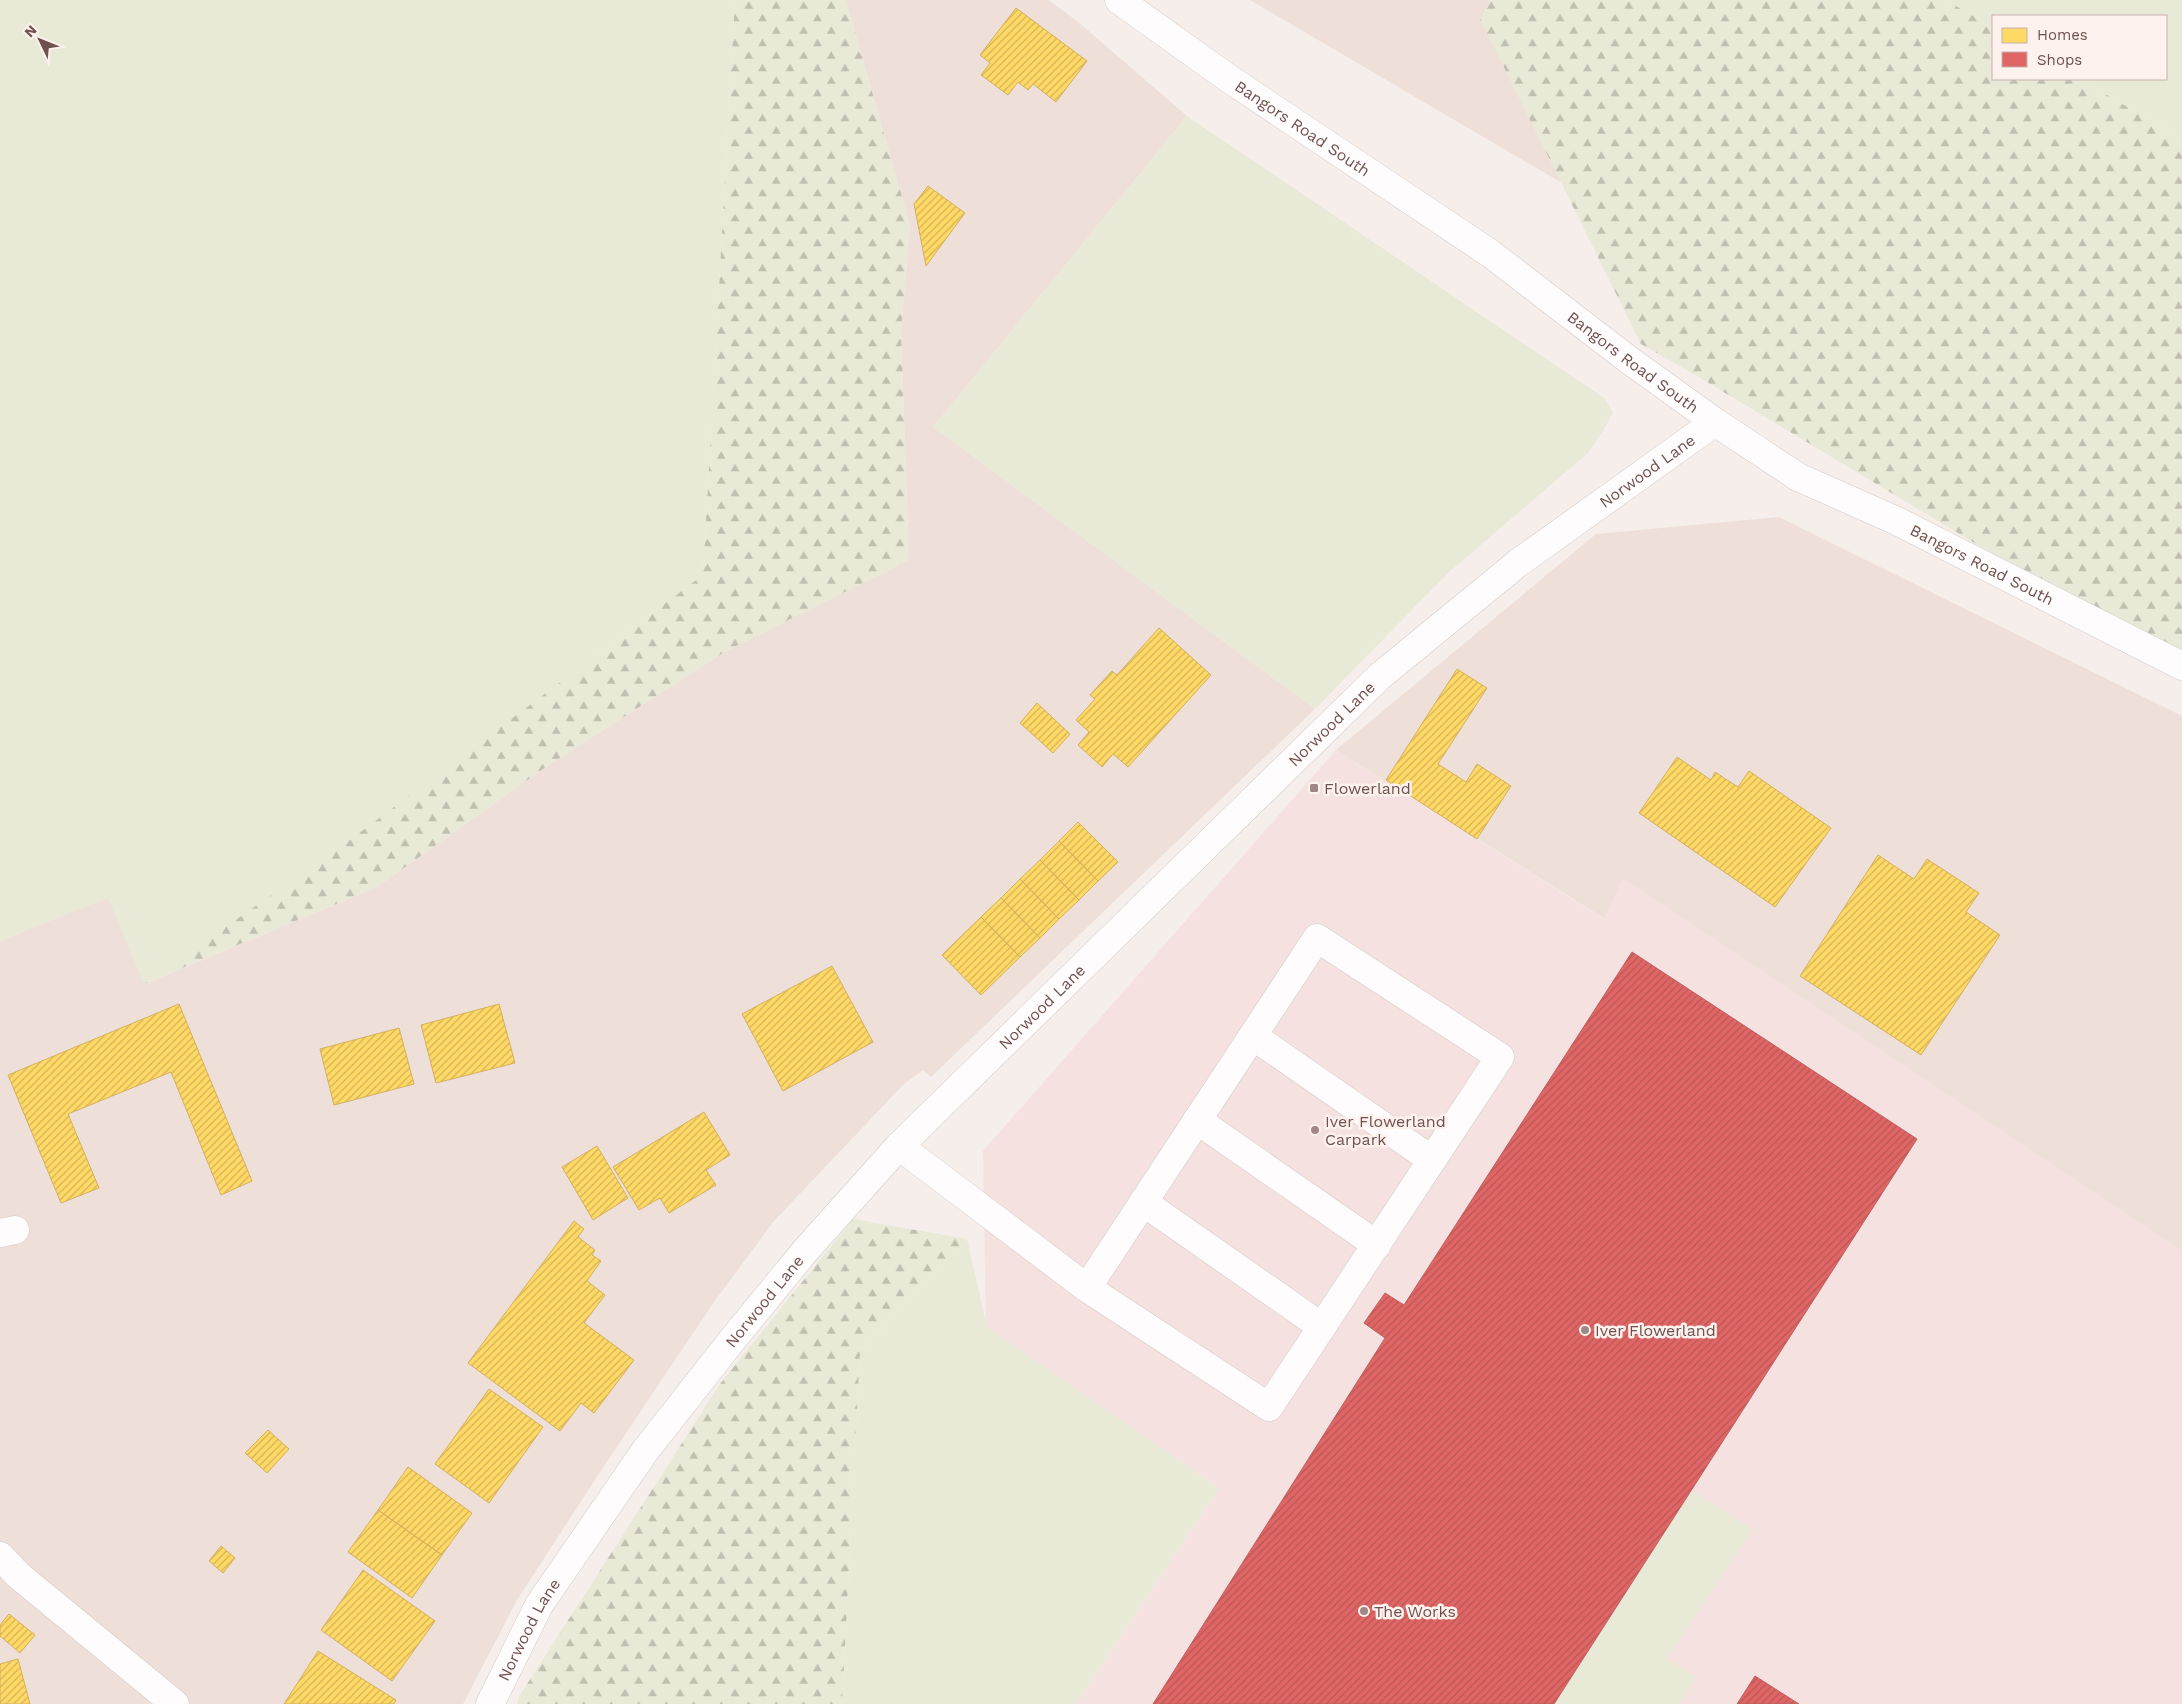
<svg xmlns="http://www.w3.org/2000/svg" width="2182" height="1704" font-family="'Work Sans',sans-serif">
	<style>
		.residential { fill: #eedfd9 }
		.commercial { fill: #f4e1e0 }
		.green { fill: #e8e9d7 }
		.forest { fill: url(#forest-firs) }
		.homes { fill: url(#homes-hatch); stroke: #d4b05f }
		.shops { fill: url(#shops-hatch); stroke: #be605f }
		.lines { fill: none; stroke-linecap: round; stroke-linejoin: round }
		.minor-casing { stroke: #d4cac8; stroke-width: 29 }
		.minor { stroke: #fefcfc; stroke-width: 28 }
		.poi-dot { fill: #9f8885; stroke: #fdf2ed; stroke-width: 2 }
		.labels { text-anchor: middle; stroke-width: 5; stroke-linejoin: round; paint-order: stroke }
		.street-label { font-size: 16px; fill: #70514e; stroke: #fdf2ed }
		.poi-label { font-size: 16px; fill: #70514e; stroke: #fdf2ed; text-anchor: start }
	</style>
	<defs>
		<pattern id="forest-firs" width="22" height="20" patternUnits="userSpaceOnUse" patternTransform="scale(1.25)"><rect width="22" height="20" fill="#e8e9d7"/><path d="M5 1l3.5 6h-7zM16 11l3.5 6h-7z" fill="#c0bfb1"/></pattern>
		<pattern id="homes-hatch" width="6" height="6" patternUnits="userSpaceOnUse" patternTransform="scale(1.25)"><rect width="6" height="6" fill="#ffd966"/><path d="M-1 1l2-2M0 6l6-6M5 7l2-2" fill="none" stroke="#d3b256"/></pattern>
		<pattern id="shops-hatch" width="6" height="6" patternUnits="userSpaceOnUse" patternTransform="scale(1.25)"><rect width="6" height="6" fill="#e06666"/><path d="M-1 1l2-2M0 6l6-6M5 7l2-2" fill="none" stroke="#ba5656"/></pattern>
	</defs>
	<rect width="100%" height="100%" fill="#f6eeeb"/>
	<path class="residential" d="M846 0H1049L1077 21 1187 116 933 427 1315 709 931 1077 923 1070 904 1084 774 1221 714 1302 604 1466 517 1600 463 1704H0V941L108 897 145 984 377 887 543 769 726 651 909 560 901 331 910 225Z
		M1250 0H1864L1666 244Z
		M1779 517 2182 716V1251L1623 879 1605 919 1336 750 1596 534Z"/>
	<path class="commercial" d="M1336 750 1604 919 1623 878 2182 1251V1704H1076L1219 1488 986 1327 983 1151Z"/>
	<path class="green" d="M0 0H735L703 575 178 970 144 984 108 898 0 941Z
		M1946 0H2182V139L2080 79H2166V16H1993V28Z
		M1187 116 1604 398 1613 413 1604 429 1588 453 1448 573 1315 709 933 427Z
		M967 1239 987 1327 1219 1488 1076 1704H842L860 1351Z
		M1692 1491 1753 1529 1667 1659 1696 1676 1679 1704H1554Z"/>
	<path class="forest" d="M735 0H846L910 225 901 331 909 560 726 651 543 769 377 887 144 984 346 843 703 575Z
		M1490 0H1946L1993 28V79H2080L2182 139V665L2149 648 1697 376 1641 344 1480 19Z
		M853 1219 967 1239 860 1351 842 1704H517L520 1695 720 1384Z"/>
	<path class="homes" d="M1016 8 1087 61 1056 102 1033 84 1028 90 1018 82 1008 95 981 75 990 63 980 55Z
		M928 186 965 213 926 266 914 204Z
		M1159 628 1211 675 1128 767 1113 754 1102 767 1078 745 1089 732 1076 720 1095 699 1090 695 1112 671 1117 675Z
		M1457 669 1487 688 1438 764 1466 782 1477 764 1511 786 1477 839 1386 780Z
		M1037 703 1070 734 1053 753 1020 723Z
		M1677 757 1711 780 1715 772 1738 787 1749 771 1831 828 1775 907 1639 813Z
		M1078 822 1118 862 1098 881 1059 841Z
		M1059 841 1098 881 1079 900 1040 860Z
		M1878 855 1914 879 1927 859 1979 893 1966 912 2000 935 1921 1055 1800 976Z
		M1040 860 1079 900 1059 919 1020 879Z
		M1020 879 1059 919 1040 938 1001 898Z
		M1001 898 1040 938 1020 957 981 917Z
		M981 917 1020 957 981 995 942 955Z
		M832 966 873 1042 783 1091 742 1014Z
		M179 1004 252 1181 221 1195 171 1072 68 1114 99 1188 61 1203 8 1075Z
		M499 1004 515 1063 436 1083 421 1025Z
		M399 1028 414 1084 334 1105 320 1049Z
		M704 1112 730 1155 706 1170 716 1185 669 1213 660 1198 639 1210 613 1167Z
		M597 1146 628 1198 593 1220 562 1167Z
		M574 1221 584 1229 578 1237 595 1250 592 1255 601 1261 587 1281 605 1295 584 1323 634 1360 594 1413 581 1403 560 1431 468 1363Z
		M489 1389 543 1427 489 1503 435 1464Z
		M268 1430 289 1449 267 1473 245 1453Z
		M408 1467 472 1513 442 1555 378 1510Z
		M378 1510 442 1555 412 1598 348 1552Z
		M221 1546 235 1558 223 1573 209 1561Z
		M363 1570 435 1621 392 1681 321 1630Z
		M9 1614 35 1635 20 1653 0 1636V1625Z
		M318 1651 396 1700 394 1704H284Z
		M18 1659 30 1704H0V1664Z"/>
	<path class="shops" d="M1632 952 1917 1139 1554 1704H1153L1385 1338 1364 1323 1385 1293 1404 1305Z
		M1755 1676 1799 1704H1737Z"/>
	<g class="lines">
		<g class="minor-casing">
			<g id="minor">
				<path id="s1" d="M1119 0 1228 78 1491 254 1629 360 1715 422 1798 477 1897 521 2182 666"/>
				<path d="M1317 938 1500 1057 1269 1407 1087 1288Z"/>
				<path d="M1253 1036 1432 1160"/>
				<path d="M1197 1120 1377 1245"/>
				<path d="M899 1146 1087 1288"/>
				<path d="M1143 1202 1322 1327"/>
				<path d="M0 1233 15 1230"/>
				<path d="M0 1556 18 1575 175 1704"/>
				<path id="s2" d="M490 1704 539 1605 645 1451 729 1344 805 1251 899 1146 1380 676 1518 563 1715 422"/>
			</g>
		</g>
		<use href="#minor" class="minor"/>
	</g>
	<g class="poi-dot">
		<rect x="1309" y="783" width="10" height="10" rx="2.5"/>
		<circle cx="1315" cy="1130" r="5"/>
		<circle cx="1585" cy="1330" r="5"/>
		<circle cx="1364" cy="1611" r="5"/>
	</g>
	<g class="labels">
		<g class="street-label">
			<text dy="6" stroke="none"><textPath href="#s1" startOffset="224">Bangors Road South</textPath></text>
			<text dy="6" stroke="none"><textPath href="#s1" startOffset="629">Bangors Road South</textPath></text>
			<text dy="6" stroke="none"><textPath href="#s2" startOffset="1704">Norwood Lane</textPath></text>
			<text dy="6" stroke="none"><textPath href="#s1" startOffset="1034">Bangors Road South</textPath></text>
			<text dy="6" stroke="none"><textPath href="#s2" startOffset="1299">Norwood Lane</textPath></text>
			<text dy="6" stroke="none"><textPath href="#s2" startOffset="894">Norwood Lane</textPath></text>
			<text dy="6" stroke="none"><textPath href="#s2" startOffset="489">Norwood Lane</textPath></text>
			<text dy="6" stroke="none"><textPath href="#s2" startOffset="84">Norwood Lane</textPath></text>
		</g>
		<g class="poi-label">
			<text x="1324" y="794">Flowerland</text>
			<text x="1325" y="1127">Iver Flowerland<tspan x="1325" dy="18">Carpark</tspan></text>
			<text x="1595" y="1336">Iver Flowerland</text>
			<text x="1374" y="1617">The Works</text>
		</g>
	</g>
	<rect x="1992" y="15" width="175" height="65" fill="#fdf2ed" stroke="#c5b2ad"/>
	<rect x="2002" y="28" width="25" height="15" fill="#ffd966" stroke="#c5b2ad"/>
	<text x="2037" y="40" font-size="15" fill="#70514e">Homes</text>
	<rect x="2002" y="52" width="25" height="15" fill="#e06666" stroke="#c5b2ad"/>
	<text x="2037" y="65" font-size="15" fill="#70514e">Shops</text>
	<g transform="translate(40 40) rotate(313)" stroke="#fdf2ed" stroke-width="4" paint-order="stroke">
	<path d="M0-4L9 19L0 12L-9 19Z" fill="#70514e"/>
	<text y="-8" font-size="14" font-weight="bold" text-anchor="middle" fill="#70514e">N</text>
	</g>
</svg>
